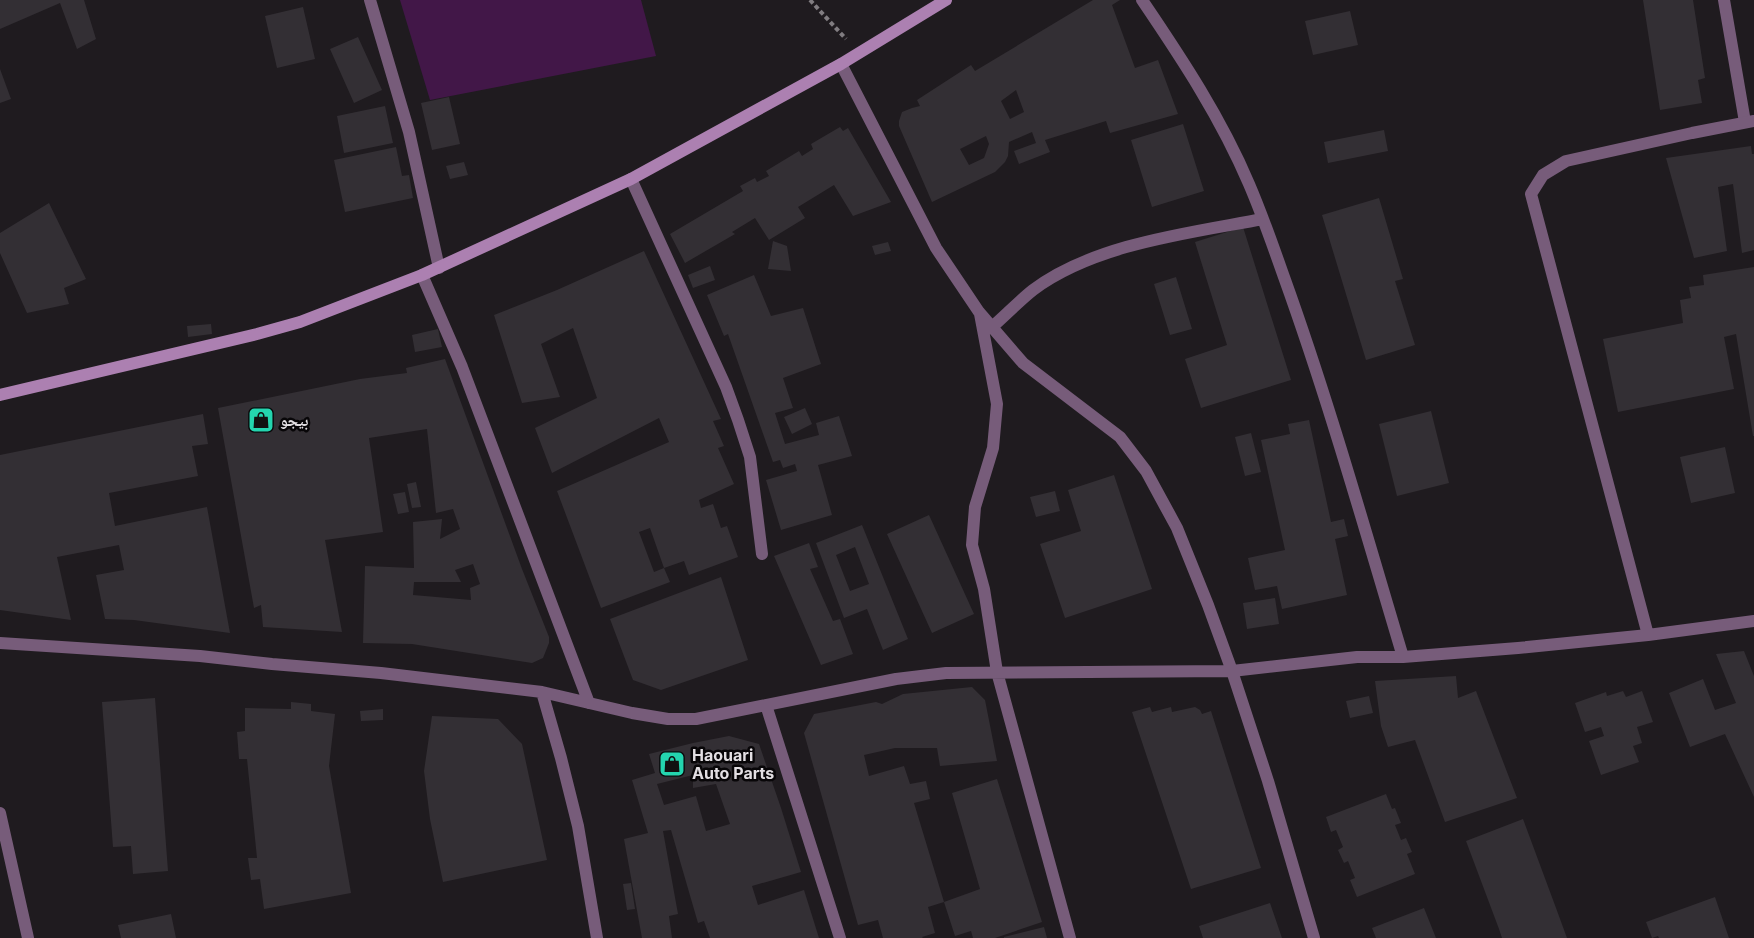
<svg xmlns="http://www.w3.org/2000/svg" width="1754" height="938" font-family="Inter,'Noto Naskh Arabic',sans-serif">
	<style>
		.green { fill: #421748 }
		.building { fill: #332f34; fill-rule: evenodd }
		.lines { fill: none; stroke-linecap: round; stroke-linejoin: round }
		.path { stroke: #817d81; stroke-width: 4; stroke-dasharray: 4.5 3; stroke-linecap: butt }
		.service { stroke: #775c7a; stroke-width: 12 }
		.minor { stroke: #775c7a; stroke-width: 12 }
		.secondary { stroke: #ac80b1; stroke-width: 12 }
		.labels { text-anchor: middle; stroke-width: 5; stroke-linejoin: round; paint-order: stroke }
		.poi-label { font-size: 16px; font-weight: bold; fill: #e3dfe3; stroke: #080608; text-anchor: start }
	</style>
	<rect width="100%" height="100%" fill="#1f1b1f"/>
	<path class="green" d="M400 0H641L656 56 430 100Z"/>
	<path class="building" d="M0 0H84L96 39 77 49 60 3 0 29Z
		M1093 0H1120L1112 5 1135 68 1158 60 1178 114 1110 133 1106 121 1045 140 1050 152 1019 164 1014 151 1036 143 1032 132 1009 142 1008 156 1005 162 995 172 932 202 899 126V121L902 112 912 108 920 106 917 100 971 65 975 71ZM1016 90 1024 112 1010 119 1001 101ZM986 136 989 144 984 158 969 165 960 149Z
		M1643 0H1693L1705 78 1698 80 1702 103 1660 110Z
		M303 7 315 59 277 68 265 16Z
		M1350 11 1358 45 1313 55 1305 21Z
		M358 37 382 90 354 103 330 49Z
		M0 69 11 99 0 103Z
		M449 97 460 144 432 150 421 103Z
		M385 106 393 143 344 153 337 116Z
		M1183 124 1204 191 1152 207 1131 140Z
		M840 127 843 131 848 128 891 202 853 216 834 185 798 207 805 218 769 240 755 218 732 232 735 234 685 263 670 234 743 191 740 186 755 178 757 182 769 176 766 171 799 151 802 156 813 149 811 144Z
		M1384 130 1388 151 1328 163 1324 142Z
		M1751 146 1752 154H1754V250L1742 253 1733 184 1718 187 1727 251 1694 258 1666 158Z
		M396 147 402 176 409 175 413 198 345 212 334 160Z
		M464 162 468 175 450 179 446 166Z
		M1379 198 1403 279 1395 281 1415 345 1366 360 1322 215Z
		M49 203 86 279 64 288 69 304 27 313 0 253V233Z
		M1243 227 1291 380 1201 408 1185 359 1227 345 1195 242Z
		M773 241 787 246 791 271 768 269Z
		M888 242 891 251 875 255 872 246Z
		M644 251 721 419 713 421 724 446 718 448 734 484 699 500 701 508 713 504 721 528 727 526 738 557 689 575 684 561 664 568 650 528 639 532 654 572 664 568 670 582 601 608 557 491 669 442 659 418 552 473 535 428 597 398 573 328 541 344 560 397 522 403 494 315 557 290Z
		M710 266 715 280 693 288 688 275Z
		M1754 267V436H1753L1736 334 1724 337 1734 389 1618 412 1603 339 1683 323 1680 300 1691 298 1689 287 1704 285 1703 275Z
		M754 275 771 316 803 308 821 364 783 378 793 408 775 413 785 444 819 435 816 423 839 416 852 456 818 465 832 515 781 530 766 480 797 471 795 464 783 468 780 460 773 462 728 334 724 336 707 295Z
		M1176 277 1192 329 1170 335 1154 284Z
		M211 324 212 334 188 337 187 326Z
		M438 329 442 347 415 352 412 335Z
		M445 359 522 569 549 637V643L543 658 532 663 412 644 363 643 365 566 414 568 413 522 442 519 440 539 460 529 453 509 436 513 427 429 369 438 383 532 325 540 342 632 263 627 261 605 254 608 218 408 360 379 407 373 406 368ZM473 564 480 584 470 588 471 600 413 595 414 582H461L455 570Z
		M805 408 812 424 792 434 784 417Z
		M1431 411 1449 483 1397 496 1379 424Z
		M203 414 208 444 192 446 198 476 109 493 115 526 207 507 230 633 134 620 105 619 96 575 124 570 119 545 57 557 71 620 0 610V455Z
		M1309 420 1331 522 1344 519 1348 536 1335 539 1347 595 1282 609 1277 586 1255 590 1248 558 1285 550 1261 440 1290 434 1288 424Z
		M1251 433 1261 472 1245 476 1235 437Z
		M1725 447 1735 493 1691 503 1680 457Z
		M1114 475 1152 589 1065 618 1040 544 1081 531 1068 490Z
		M416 482 421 507 412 508 407 484Z
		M1055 491 1060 511 1036 517 1030 497Z
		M405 492 409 512 398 514 393 494Z
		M929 515 974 614 932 633 887 534Z
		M862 525 908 639 883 650 867 609 844 618 816 543ZM855 547 869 584 850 591 836 555Z
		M809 543 818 567 810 569 833 621 840 619 853 654 821 665 774 556Z
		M721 577 748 660 661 690 633 680 610 619Z
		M1275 598 1279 624 1247 629 1243 603Z
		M1744 651 1754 676V797L1725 734 1690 747 1669 693 1703 679 1715 710 1736 703 1716 654Z
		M1456 676 1458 698 1476 691 1517 798 1445 822 1415 740 1388 747 1381 726 1375 681Z
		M972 687 985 700 997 761 940 766 937 748H895L864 755 869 776 904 766 910 784 926 781 930 799 914 803 944 902 980 889 952 793 997 779 1042 922 995 938H973L971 931 955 936 944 902 928 907 935 933 922 937 923 938H883L878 920 858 925 804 733 814 714 876 702 882 704 903 694Z
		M1623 691 1626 697 1642 691 1653 722 1637 727 1642 743 1633 746 1639 762 1601 775 1589 741 1604 736 1601 727 1585 732 1575 703 1606 692 1607 696Z
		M1369 696 1373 713 1350 718 1346 701Z
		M155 698 168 871 133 874 131 846 113 847 102 702Z
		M291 702 311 704V711L335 714 329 766 351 893 264 909 260 879 251 880 248 858H257L247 759H239L237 732 245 731V708L291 709Z
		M1150 707 1152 712 1171 707 1172 712 1195 707 1200 710 1202 714 1211 711 1261 868 1191 889 1132 712Z
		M383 709V720L361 721 360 711Z
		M432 716 498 719 522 744 547 860 443 882 430 819 424 771Z
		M729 736 759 744 781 808 801 872 752 886 758 905 804 890 819 938H710L704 921 698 923 671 830 663 831 678 914 669 916 672 938H642L624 839 648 833 632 780 655 773 649 754 693 743ZM693 775V788L716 784 730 824 706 831 696 796 664 805 657 784Z
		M1386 794 1392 809 1395 808 1401 823 1395 825 1401 840 1406 838 1412 852 1407 854 1415 874 1357 897 1350 880 1355 878 1348 861 1344 863 1338 850 1343 847 1336 830 1331 832 1326 817Z
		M1523 819 1556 908 1567 938H1502L1499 929 1466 841Z
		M631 883 635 909 627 910 623 884Z
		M1715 897 1729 938H1659L1658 936 1652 938 1646 922Z
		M1270 903 1282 938H1203L1199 926Z
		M1424 908 1436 938H1376L1372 928Z
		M171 914 176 938H121L118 925Z
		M1044 927 1047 938H1004V937Z"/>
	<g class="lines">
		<path class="path" d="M810 0 846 39"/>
		<path class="service" d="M1724 0 1745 122
			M0 813 28 938"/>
		<path class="minor" d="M370 0 409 132 439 268
			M1142 0C1182 59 1221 118 1249 184 1262 214 1273 246 1284 277 1329 402 1365 530 1403 657
			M841 64 936 248 979 312 1023 363 1120 437 1146 471 1177 528 1208 605 1232 671 1268 781 1314 938
			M631 179 726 387 738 420 750 457 762 554
			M422 275 462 367 589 703
			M980 314 997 404 993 448 975 507 972 545 984 589 997 672 1070 938
			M992 327C1006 315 1019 301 1033 290 1094 244 1189 233 1263 219
			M1648 635 1531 194 1543 175 1566 161 1692 133 1754 121
			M0 643 200 656 272 664 381 673 542 692 632 713 668 719H696L896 679 946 673 1232 671 1357 657H1403L1518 648 1648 635 1754 621
			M542 692 561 758 578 826 597 938
			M766 705 840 938"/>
		<path class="secondary" d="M0 395 257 334 300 322 422 275 631 179 841 64 946 0"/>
	</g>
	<defs>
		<g id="shop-square" transform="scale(1.35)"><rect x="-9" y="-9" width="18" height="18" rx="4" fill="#24d5af" stroke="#080608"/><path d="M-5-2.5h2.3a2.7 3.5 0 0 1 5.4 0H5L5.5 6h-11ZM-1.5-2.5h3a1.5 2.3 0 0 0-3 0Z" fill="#111"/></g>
	</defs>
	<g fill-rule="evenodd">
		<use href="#shop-square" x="261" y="420"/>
		<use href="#shop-square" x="672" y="764"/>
	</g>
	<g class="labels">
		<g class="poi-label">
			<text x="280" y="426">بيجو</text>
			<text x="692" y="761">Haouari<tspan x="692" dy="18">Auto Parts</tspan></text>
		</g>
	</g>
</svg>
